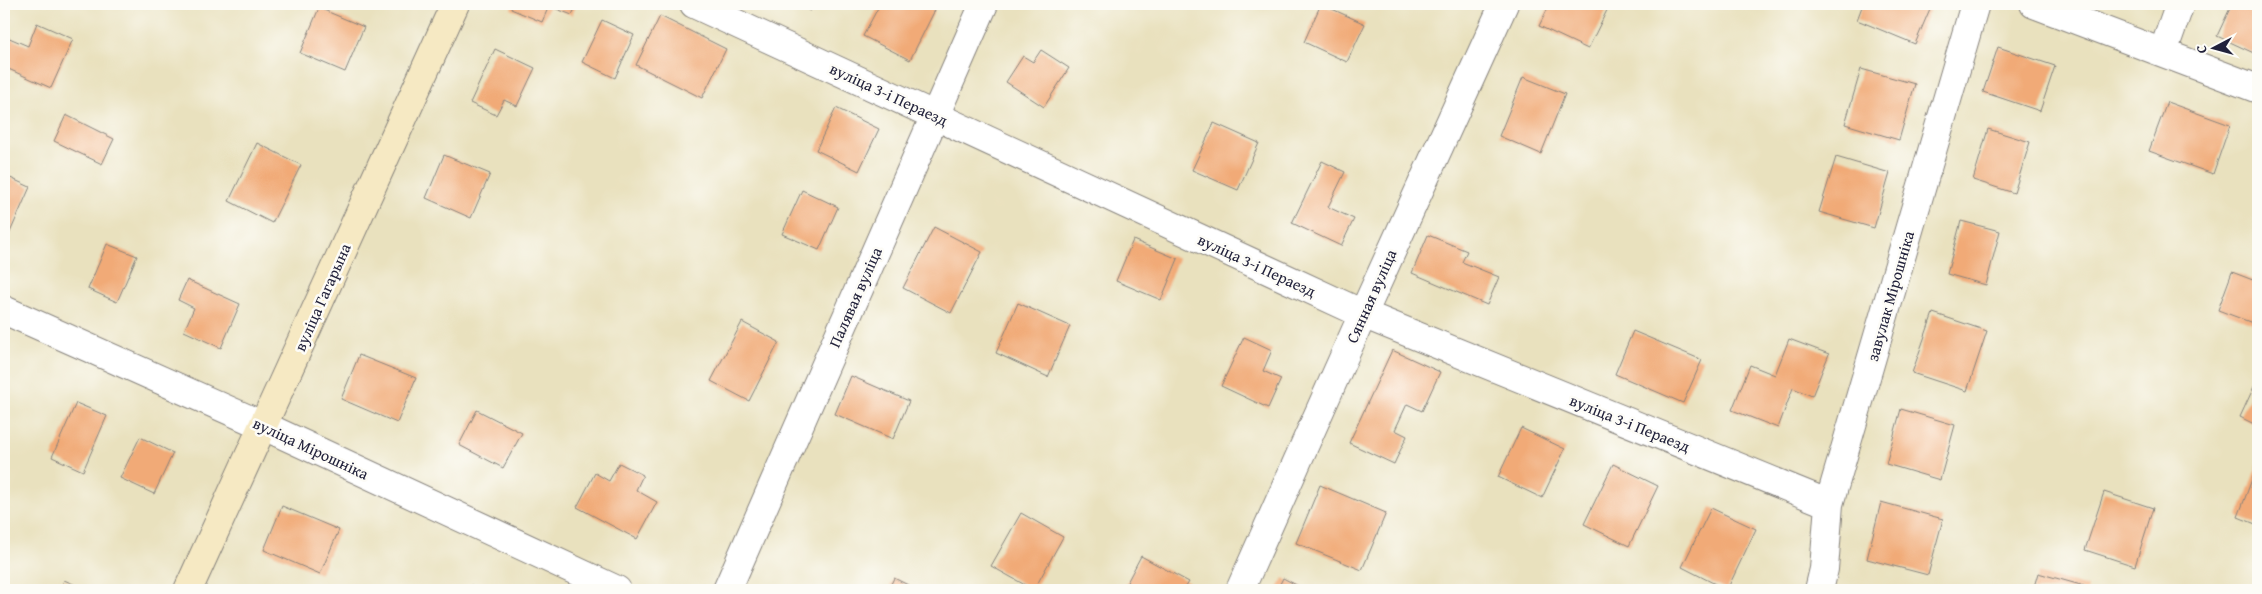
<svg xmlns="http://www.w3.org/2000/svg" width="2262" height="594" font-family="'Gentium Book Plus',serif">
	<style>
		.building { fill: #f1aa77 }
		.lines { fill: none; stroke-linecap: round; stroke-linejoin: round }
		.minor-casing { stroke: #86827c; stroke-width: 30 }
		.secondary-casing { stroke: #86827c; stroke-width: 30 }
		.minor { stroke: #fff; stroke-width: 28 }
		.secondary { stroke: #f6e9c3; stroke-width: 28 }
		.labels { text-anchor: middle; stroke-width: 5; stroke-linejoin: round; paint-order: stroke }
		.street-label { font-size: 16px; fill: #22223b; stroke: #fdfcf7 }
	</style>
	<rect width="100%" height="100%" fill="#fdfcf7"/>
	<filter id="ink" filterUnits="userSpaceOnUse"><feTurbulence type="fractalNoise" baseFrequency=".02" numOctaves="2"/><feDisplacementMap in="SourceGraphic" scale="10" xChannelSelector="R" yChannelSelector="G"/><feConvolveMatrix kernelMatrix="1 2 1 2 8 2 1 2 1" color-interpolation-filters="sRGB"/></filter>
	<filter id="wash" filterUnits="userSpaceOnUse"><feTurbulence type="fractalNoise" baseFrequency=".0096" numOctaves="4" result="noise"/><feDisplacementMap in="SourceGraphic" scale="20" xChannelSelector="R" yChannelSelector="G"/><feGaussianBlur stdDeviation="1.12" result="paint"/><feColorMatrix in="noise" values="0 0 0 0 0 0 0 0 0 0 0 0 0 0 0 0 0 1.4 0 .05"/><feComposite in="paint" operator="in"/></filter>
	<g filter="url(#wash)">
		<rect width="100%" height="100%" fill="#e9e1be"/>
		<g id="blocks">
			<path class="building" d="M513 4H577L572 15 549 6 542 22 511 9Z
				M797 4H814L810 11Z
				M880 4H921L935 10 910 60 863 36Z
				M1321 4 1365 24 1347 62 1304 42Z
				M1550 4H1610L1588 49 1539 26Z
				M1863 4H1932L1915 44 1857 20Z
				M2232 4H2258V55L2217 36Z
				M319 8 364 27 345 72 300 53Z
				M660 16 726 49 702 98 636 65Z
				M602 20 634 35 615 78 582 62Z
				M37 23 73 39 51 88 4 67V45L7 37 28 46Z
				M1998 47 2055 66 2040 111 1983 92Z
				M495 49 535 68 517 106 504 100 496 115 470 103Z
				M1041 50 1069 68 1044 107 1006 82 1023 56 1033 62Z
				M1861 69 1915 84 1899 140 1845 124Z
				M1523 77 1565 94 1541 154 1499 136Z
				M2167 102 2230 125 2213 174 2149 151Z
				M836 108 879 129 859 171 816 150Z
				M66 115 114 139 102 164 54 141Z
				M1214 123 1259 143 1238 190 1192 170Z
				M1988 129 2030 142 2014 193 1973 180Z
				M257 143 301 165 272 223 229 201Z
				M444 155 490 174 471 218 426 198Z
				M1836 157 1890 173 1874 228 1819 212Z
				M1322 161 1345 172 1328 207 1354 219 1341 246 1292 223Z
				M4 175 30 187 4 246Z
				M802 190 838 207 819 250 782 234Z
				M1961 221 2000 231 1986 285 1947 274Z
				M934 227 982 252 951 313 903 288Z
				M1428 235 1467 251 1462 262 1499 277 1487 305 1412 273Z
				M1133 240 1178 259 1161 300 1116 281Z
				M107 244 137 256 117 302 88 289Z
				M2232 272 2258 282V325L2218 310Z
				M187 280 240 304 221 348 184 331 194 308 178 300Z
				M1018 303 1070 326 1048 377 996 353Z
				M1933 313 1987 331 1967 391 1912 373Z
				M742 322 779 342 749 401 711 381Z
				M1633 331 1702 360 1683 403 1615 374Z
				M1244 337 1272 350 1263 371 1281 379 1268 408 1221 386Z
				M1789 339 1829 354 1812 396 1793 388 1778 428 1732 410 1750 365 1775 375Z
				M1392 350 1440 372 1422 411 1407 404 1395 430 1407 436 1394 464 1349 443Z
				M359 355 416 378 397 423 341 399Z
				M851 376 909 401 893 439 835 414Z
				M2258 378V426L2240 417Z
				M76 403 107 416 83 471 52 457Z
				M1901 409 1955 425 1940 480 1886 464Z
				M477 410 522 433 503 468 459 445Z
				M1521 428 1565 449 1542 498 1498 477Z
				M140 437 173 453 154 494 120 478Z
				M619 463 643 475 636 490 657 502 637 539 577 507 595 473 609 481Z
				M2258 463V525L2238 517Z
				M1613 464 1658 486 1629 546 1584 524Z
				M1320 485 1386 513 1362 570 1296 543Z
				M2104 492 2153 508 2135 566 2085 550Z
				M1881 502 1943 519 1928 575 1867 559Z
				M282 506 339 530 320 574 264 550Z
				M1711 508 1756 529 1727 590 1682 567Z
				M1021 513 1063 537 1034 590 991 566Z
				M1141 556 1189 582 1184 590H1123Z
				M2038 573 2088 587 2087 590H2033Z
				M894 578 918 590H888Z
				M1283 578 1306 590H1277Z
				M64 580 87 590H60Z
				M471 585 480 590H468Z"/>
		</g>
	</g>
	<g filter="url(#ink)">
		<use href="#blocks" fill-opacity="0" stroke="#86827c" stroke-width="1"/>
		<g class="lines">
			<g class="minor-casing">
				<path id="minor" d="M694 4 1363 314 1829 504
					M2034 4 2258 89
					M2163 52 2180 4
					M4 310 264 426 617 590
					M727 590 984 4
					M1240 590 1363 314 1504 4
					M1819 590 1824 569 1829 504 1975 4"/>
			</g>
			<g class="secondary-casing">
				<path id="secondary" d="M188 590 455 4"/>
			</g>
			<use href="#minor" class="minor"/>
			<use href="#secondary" class="secondary"/>
		</g>
	</g>
	<g class="labels">
		<g class="street-label">
			<text transform="translate(889 94) rotate(25)" y="6">вуліца 3-і Пераезд</text>
			<text transform="translate(1257 265) rotate(25)" y="6">вуліца 3-і Пераезд</text>
			<text transform="translate(1371 296) rotate(-66)" y="6">Сянная вуліца</text>
			<text transform="translate(1890 296) rotate(-74)" y="6">завулак Мірошніка</text>
			<text transform="translate(322 297) rotate(-66)" y="6">вуліца Гагарына</text>
			<text transform="translate(855 297) rotate(-66)" y="6">Палявая вуліца</text>
			<text transform="translate(1630 423) rotate(22)" y="6">вуліца 3-і Пераезд</text>
			<text transform="translate(311 448) rotate(25)" y="6">вуліца Мірошніка</text>
		</g>
	</g>
	<rect width="2262" height="594" fill="none" stroke="#fdfcf7" stroke-width="20"/>
	<g transform="translate(2214 48) rotate(264)" stroke="#fdfcf7" stroke-width="4" paint-order="stroke">
	<path d="M0-4L9 19L0 12L-9 19Z" fill="#22223b"/>
	<text y="-8" font-size="14" font-weight="bold" text-anchor="middle" fill="#22223b">С</text>
	</g>
</svg>
